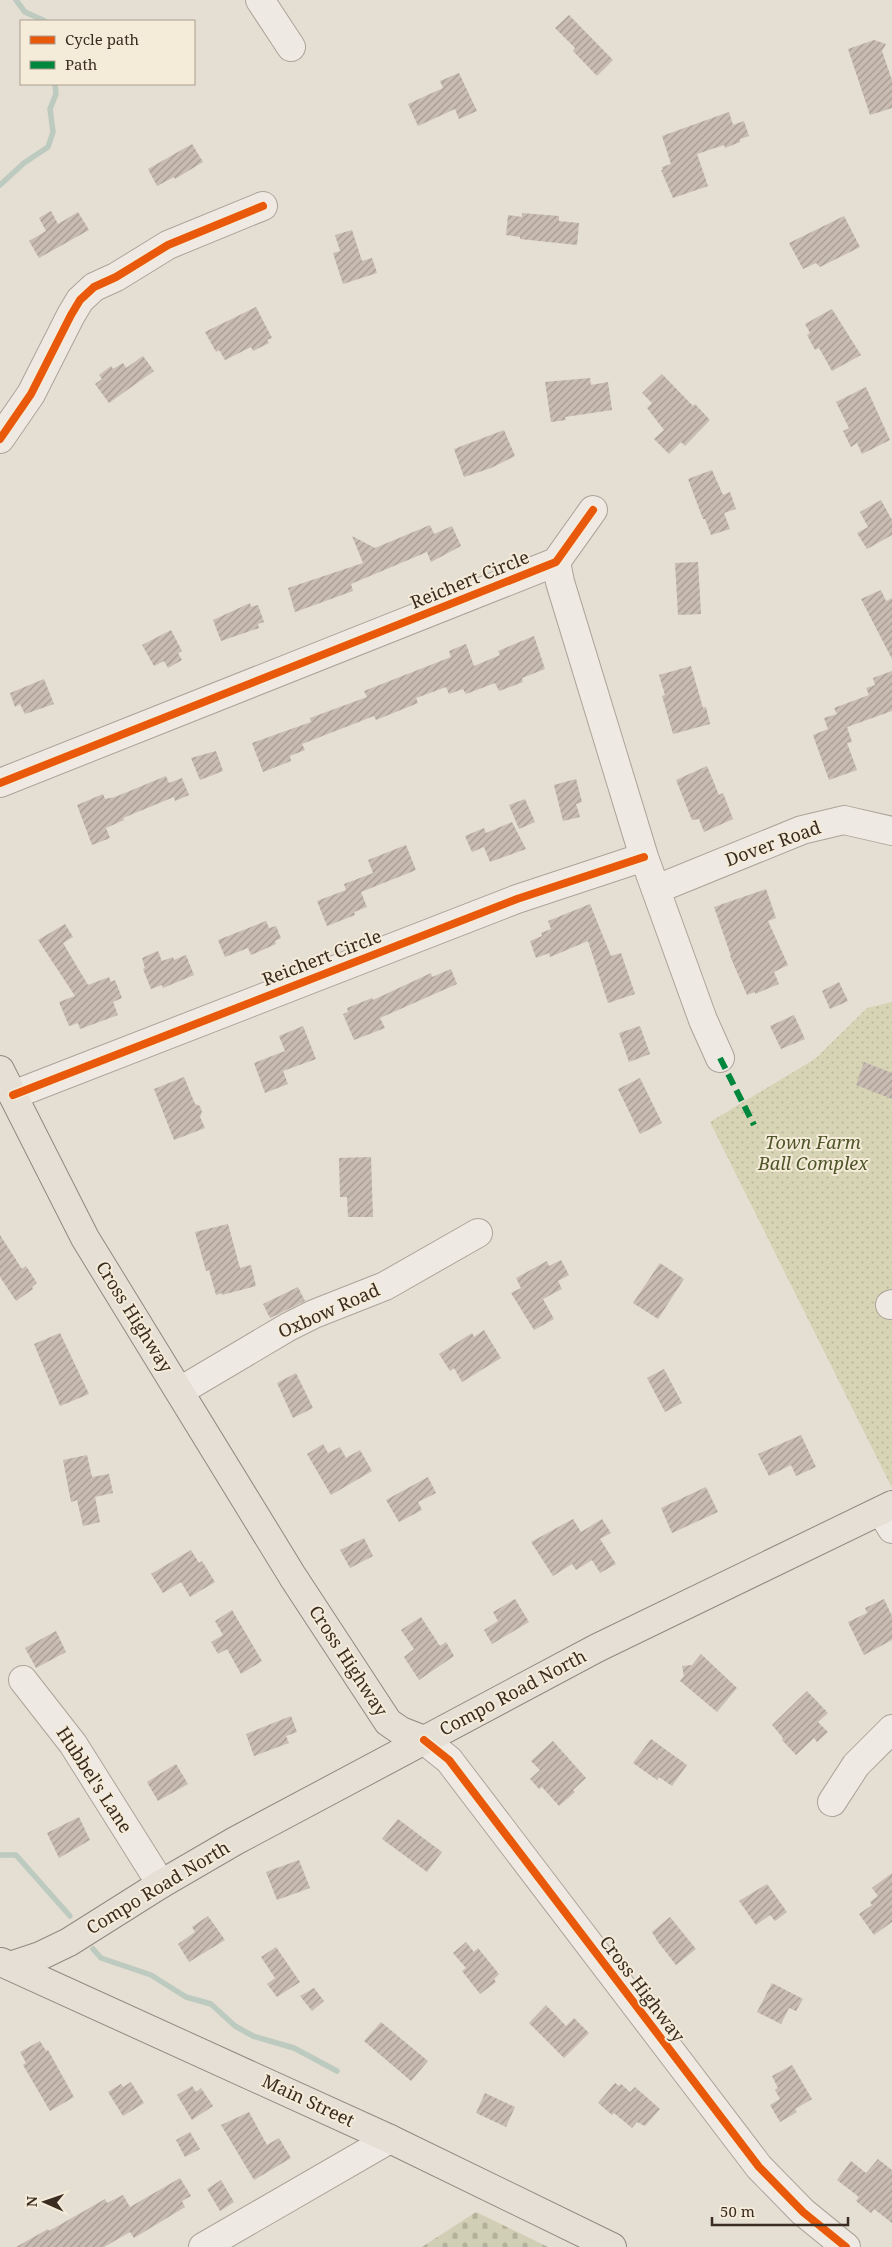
<svg xmlns="http://www.w3.org/2000/svg" width="892" height="2247" font-family="'Noto Serif',serif">
	<style>
		.cemetery { fill: url(#cemetery-stones) }
		.park { fill: url(#park-dots) }
		.lines { fill: none; stroke-linecap: round; stroke-linejoin: round }
		.stream { stroke: #bccac0; stroke-width: 5.5 }
		.building { fill: url(#building-hatch) }
		.minor-casing { stroke: #aba49a; stroke-width: 30 }
		.major-casing { stroke: #918981; stroke-width: 30 }
		.minor { stroke: #eeeae3; stroke-width: 28 }
		.major { stroke: #e5dfd5; stroke-width: 28 }
		.quiet { stroke: #00873e; stroke-width: 6; stroke-dasharray: 12 6; stroke-linecap: butt }
		.cycleway-casing { stroke: #f5ebd9; stroke-width: 11 }
		.cycleway { stroke: #e8590c; stroke-width: 8 }
		.labels { text-anchor: middle; stroke-width: 4; stroke-linejoin: round; paint-order: stroke }
		.street-label { font-size: 18px; fill: #3b2c21; stroke: #f5ebd9 }
		.park-label { font-size: 18px; font-style: italic; fill: #4e5629; stroke: #f5ebd9 }
	</style>
	<defs>
		<pattern id="cemetery-stones" width="16" height="16" patternUnits="userSpaceOnUse" patternTransform="scale(1.25)"><rect width="16" height="16" fill="#d0ceb4"/><path d="M2 7V4a2 2 0 0 1 4 0v3zM10 15v-3a2 2 0 0 1 4 0v3z" fill="#b4b19a"/></pattern>
		<pattern id="park-dots" width="8" height="8" patternUnits="userSpaceOnUse" patternTransform="scale(1.25)"><rect width="8" height="8" fill="#d6d4b5"/><path d="M2 2h.1M6 6h.1" fill="none" stroke="#b9b69b" stroke-width="1.8" stroke-linecap="round"/></pattern>
		<pattern id="building-hatch" width="6" height="6" patternUnits="userSpaceOnUse" patternTransform="scale(1.25)"><rect width="6" height="6" fill="#c9bcb3"/><path d="M-1 1l2-2M0 6l6-6M5 7l2-2" fill="none" stroke="#a49991"/></pattern>
	</defs>
	<rect width="100%" height="100%" fill="#e5ded2"/>
	<path class="cemetery" d="M476 2212 548 2247H422Z"/>
	<path class="park" d="M892 1002V1488L710 1122 815 1059 867 1008Z"/>
	<g class="lines">
		<path class="stream" d="M16 0 25 12 45 21
			M0 185 24 163 48 147 53 132 50 109 56 94 55 84
			M0 1855H16L70 1916
			M93 1949 101 1958 151 1975 186 1997 211 2004 235 2026 253 2036 294 2048 337 2071"/>
	</g>
	<path class="building" d="M569 15 613 60 597 76 573 51 575 48 555 28Z
		M874 40 886 44 882 51 892 80V108L870 115 848 49Z
		M459 73 477 111 459 119 455 109 418 126 408 104 443 88 440 81Z
		M729 112 733 125 744 121 749 136 740 139V142L725 148 724 145 697 154 708 186 673 198 661 170H663L662 167 671 164 662 136Z
		M192 144 203 162 175 179 174 177 157 186 148 169Z
		M51 211 58 224 78 212 89 230 39 258 29 241 46 231 39 218Z
		M522 213 559 216V221L579 223 577 245 520 239V237L506 235 508 215 522 217Z
		M844 216 860 247 820 267 816 263 803 269 789 243Z
		M352 230 362 261 372 258 377 273 343 284 333 253 340 251 335 235Z
		M256 307 272 338 267 340 269 343 253 351 251 347 225 360 219 350 216 352 205 332Z
		M832 309 861 355 832 371 819 348 815 350 807 335 810 333 805 324Z
		M143 356 154 371 109 403 95 384 102 379 99 375 111 366 113 369 123 363 126 368Z
		M662 374 693 406 695 404 710 420 685 446 681 442 669 454 654 439 664 430 647 408 652 403 642 393Z
		M590 378 591 385 608 382 612 410 565 417 566 420 551 422 545 382Z
		M866 387 890 440 862 454 857 443 851 447 843 431 849 428 836 402Z
		M504 430 515 456 491 468 464 477 454 449Z
		M712 470 723 495 730 492 736 509 724 513 730 529 711 535 705 519H703L688 479Z
		M881 500 892 520V535L867 549 857 533 868 527 860 512Z
		M430 525 434 534 452 526 461 546 431 562 427 552 351 584 353 591 295 612 288 588 363 563 352 536 375 548Z
		M698 562 701 614 678 615 675 563Z
		M881 590 886 601 892 598V659L861 599Z
		M250 603 251 607 258 605 264 622 258 624 259 628 221 641 213 620Z
		M171 630 182 651 178 653 182 660 168 668 164 661 154 666 142 645Z
		M534 636 545 669 522 678 523 682 499 691 495 683 466 694 463 689 449 694 446 687 416 698 418 703 376 720 374 716 302 744 305 750 290 756 291 761 263 772 252 743 311 722 310 718 367 697 364 691 451 657 449 651 466 644 474 666 500 655 498 651Z
		M691 666 703 708 706 707 710 724 673 734 662 696 665 695 659 675Z
		M892 671V711L847 727 852 742 847 743 857 770 829 780 813 735 828 729 824 718 837 714 834 708 869 695 866 688 875 685 873 678Z
		M44 679 54 704 25 714 20 704 15 707 10 693Z
		M216 751 223 771 200 780 191 758Z
		M707 766 719 795 723 793 733 819 704 832 699 819 692 820 676 780Z
		M166 776 169 783 182 778 189 795 175 801 174 797 123 818 124 820 106 828 110 838 92 845 77 805 103 794 105 799 115 797Z
		M576 779 582 802 576 804 580 817 563 821 554 785Z
		M525 799 535 822 519 829 509 805Z
		M512 822 526 849 490 862 484 847 472 852 465 836 484 828 486 833Z
		M406 845 416 870 361 892 367 907 354 912 355 915 327 926 317 901 346 890 344 884 373 873 368 860Z
		M766 889 776 918 768 921 788 965 774 972 779 984 755 994V992L747 995 730 956H731L714 907Z
		M590 904 611 956 621 953 635 994 608 1003 588 941 550 957 549 953 536 958 530 941 542 936 541 933 551 929 548 921Z
		M266 921 269 928 276 926 281 938 275 941 276 944 251 955 248 948 225 957 218 940Z
		M65 924 73 937 63 943 88 985 109 977 111 982 115 980 122 998 113 1002 118 1015 80 1029 78 1023 69 1026 59 1002 75 996 38 940Z
		M158 951 162 961 173 957 174 960 186 955 194 975 163 988 162 985 151 989 143 969 145 968 142 958Z
		M451 969 457 984 380 1018 385 1028 354 1040 343 1014 348 1012 347 1008 372 998 373 1000 431 973 432 977Z
		M839 982 848 1001 830 1009 822 991Z
		M794 1015 805 1039 781 1049 770 1026Z
		M303 1026 316 1059 283 1071 288 1084 265 1093 254 1063 285 1051 279 1036Z
		M640 1026 650 1054 629 1062 619 1033Z
		M864 1062 892 1073V1099L856 1085Z
		M184 1077 195 1104 200 1106 202 1112 200 1117 205 1128 174 1140 154 1089Z
		M640 1078 662 1123 640 1134 618 1089Z
		M371 1157 373 1217H348L347 1197H340L339 1158Z
		M228 1224 240 1268 251 1265 256 1286 222 1295V1293L216 1295 209 1270 206 1271 195 1232Z
		M0 1235 22 1269 26 1266 37 1283 32 1287 33 1289 16 1301 0 1277Z
		M561 1260 569 1275 558 1281 562 1289 543 1299 554 1319 534 1330 511 1293 521 1288 516 1278 547 1261 549 1266Z
		M660 1263 684 1279 658 1319 633 1303Z
		M298 1287 305 1301 270 1318 263 1304Z
		M484 1330 501 1358 462 1382 454 1368 450 1371 439 1354 472 1333 474 1337Z
		M60 1333 89 1394 60 1406 34 1344Z
		M664 1369 682 1403 665 1412 647 1378Z
		M296 1373 313 1408 293 1418 277 1383Z
		M801 1435 816 1467 796 1476 791 1465 769 1476 758 1454Z
		M323 1444 328 1453 340 1447 346 1458 360 1450 372 1471 331 1495 307 1454Z
		M87 1455 92 1477 109 1474 113 1493 95 1497 100 1522 83 1526 77 1500 71 1502 63 1460Z
		M428 1477 436 1493 418 1502 422 1510 399 1522 386 1500Z
		M706 1487 718 1512 672 1533 661 1508Z
		M573 1519 581 1532 602 1519 611 1533 600 1539 616 1564 600 1573 592 1560 576 1570 572 1564 553 1576 531 1542Z
		M364 1538 373 1556 350 1568 340 1550Z
		M191 1550 199 1563 202 1561 215 1582 190 1597 181 1582 163 1593 151 1574Z
		M515 1599 529 1622 492 1644 484 1630 498 1621 493 1612Z
		M884 1599 892 1616V1640L864 1655 848 1622 867 1613 865 1608Z
		M232 1610 262 1661 241 1674 227 1649 218 1654 211 1642 223 1635 215 1621Z
		M421 1617 440 1646 446 1642 454 1656 419 1680 404 1657 414 1649 401 1630Z
		M56 1631 66 1652 36 1668 25 1648Z
		M701 1654 737 1688 717 1712 680 1681 684 1676 682 1666 692 1665Z
		M807 1691 828 1713 818 1722 828 1732 817 1742 814 1738 796 1755 782 1740 783 1738 772 1725Z
		M291 1716 297 1732 286 1736 289 1743 254 1756 246 1734Z
		M651 1739 687 1765 672 1786 659 1777 657 1780 633 1763Z
		M553 1741 586 1778 573 1790 575 1792 559 1806 542 1787 539 1789 530 1779 540 1770 531 1761Z
		M176 1764 188 1784 158 1801 147 1782Z
		M79 1817 90 1840 59 1858 47 1833Z
		M398 1819 442 1852 427 1872 382 1839Z
		M299 1860 310 1888 277 1900 266 1872Z
		M892 1873V1922L874 1935 859 1914 872 1905 870 1902 878 1896 872 1888Z
		M767 1884 787 1912 775 1921 770 1915 756 1925 739 1901Z
		M208 1916 225 1940 189 1962 178 1944 195 1932 192 1927Z
		M670 1917 696 1949 676 1965 658 1942 652 1932Z
		M466 1942 474 1952 478 1948 499 1974 494 1979 496 1982 480 1994 462 1971 466 1968 453 1953Z
		M276 1947 300 1982 277 1997 267 1984 275 1978 261 1957Z
		M772 1983 803 1999 796 2011 789 2008 781 2024 757 2012Z
		M314 1988 324 2001 312 2011 300 1996Z
		M546 2005 566 2026 574 2018 589 2033 564 2058 529 2023Z
		M381 2022 428 2061 411 2081 364 2041Z
		M40 2041 46 2051 48 2050 74 2097 50 2111 23 2065 26 2063 20 2052Z
		M792 2065 812 2099 795 2109 797 2112 780 2122 770 2105 780 2099 775 2090 778 2088 772 2076Z
		M131 2082 144 2103 123 2116 108 2092 121 2084 123 2087Z
		M615 2083 619 2086 621 2084 630 2092 635 2087 660 2109 645 2126 637 2122 632 2128 614 2113 612 2115 598 2103Z
		M192 2086 196 2092 201 2088 213 2106 192 2120 177 2095Z
		M485 2093 515 2107 506 2127 476 2113Z
		M249 2112 267 2145 279 2138 291 2158 254 2180 221 2125Z
		M190 2132 200 2149 185 2157 176 2140Z
		M878 2159 892 2170V2223L874 2209 871 2213 856 2201 859 2197 837 2180 851 2161 866 2173Z
		M180 2178 191 2196 182 2201 185 2207 134 2238 130 2232 104 2247H16L48 2229 49 2231 105 2199 107 2203 123 2195 130 2207Z
		M221 2180 234 2202 220 2211 207 2189Z"/>
	<g class="lines">
		<g class="minor-casing">
			<path id="minor" d="M260 0 291 47
				M0 439 31 394 71 315 80 300 94 287 116 277 168 245 263 206
				M556 562 560 582 644 857 703 1020 720 1058
				M0 783 556 562 593 510
				M657 889 802 830 844 820 892 831
				M13 1095 517 899 644 857
				M890 1305 892 1304
				M180 1391 288 1327 314 1314 385 1286 478 1233
				M881 1511 892 1529
				M23 1680 73 1744 161 1884
				M424 1740 449 1760 759 2167 803 2212 846 2247
				M832 1802 856 1765 892 1729
				M203 2247 390 2139"/>
		</g>
		<g class="major-casing">
			<path id="major" d="M0 1070 85 1238 293 1577 388 1722 401 1731 424 1740
				M1 1962 390 2139 612 2247
				M10 1966 40 1956 69 1942 161 1884 235 1841 597 1648 892 1505"/>
		</g>
		<use href="#minor" class="minor"/>
		<use href="#major" class="major"/>
		<path class="quiet" d="M720 1058 754 1125"/>
		<g class="cycleway-casing">
			<path id="cycleway" d="M0 439 31 394 71 315 80 300 94 287 116 277 168 245 263 206
				M0 783 556 562 593 510
				M13 1095 517 899 644 857
				M424 1740 449 1760 759 2167 803 2212 846 2247"/>
		</g>
		<use href="#cycleway" class="cycleway"/>
	</g>
	<g class="labels">
		<g class="street-label">
			<text transform="translate(470 580) rotate(-22)" y="6">Reichert Circle</text>
			<text transform="translate(773 844) rotate(-20)" y="6">Dover Road</text>
			<text transform="translate(322 958) rotate(-21)" y="6">Reichert Circle</text>
			<text transform="translate(329 1311) rotate(-24)" y="6">Oxbow Road</text>
			<text transform="translate(134 1317) rotate(58)" y="6">Cross Highway</text>
			<text transform="translate(348 1661) rotate(57)" y="6">Cross Highway</text>
			<text transform="translate(513 1693) rotate(-28)" y="6">Compo Road North</text>
			<text transform="translate(94 1780) rotate(57)" y="6">Hubbel's Lane</text>
			<text transform="translate(158 1888) rotate(-31)" y="6">Compo Road North</text>
			<text transform="translate(642 1989) rotate(53)" y="6">Cross Highway</text>
			<text transform="translate(308 2101) rotate(25)" y="6">Main Street</text>
		</g>
		<g class="park-label">
			<text x="813" y="1149">Town Farm<tspan x="813" dy="21">Ball Complex</tspan></text>
		</g>
	</g>
	<rect x="20" y="20" width="175" height="65" fill="#f5ebd9" stroke="#ab9f8f"/>
	<rect x="30" y="36" width="25" height="8" fill="#e8590c" stroke="#ab9f8f"/>
	<text x="65" y="45" font-size="15" fill="#3b2c21">Cycle path</text>
	<rect x="30" y="61" width="25" height="8" fill="#00873e" stroke="#ab9f8f"/>
	<text x="65" y="70" font-size="15" fill="#3b2c21">Path</text>
	<g transform="translate(45 2202) rotate(272)" stroke="#f5ebd9" stroke-width="4" paint-order="stroke">
	<path d="M0-4L9 19L0 12L-9 19Z" fill="#3b2c21"/>
	<text y="-8" font-size="14" font-weight="bold" text-anchor="middle" fill="#3b2c21">N</text>
	</g>
	<path d="M712 2217v8h136v-8" fill="none" stroke="#3b2c21" stroke-width="2.5"/>
	<text x="720" y="2217" font-size="15" fill="#3b2c21" stroke="#f5ebd9" stroke-width="4" paint-order="stroke">50 m</text>
</svg>
